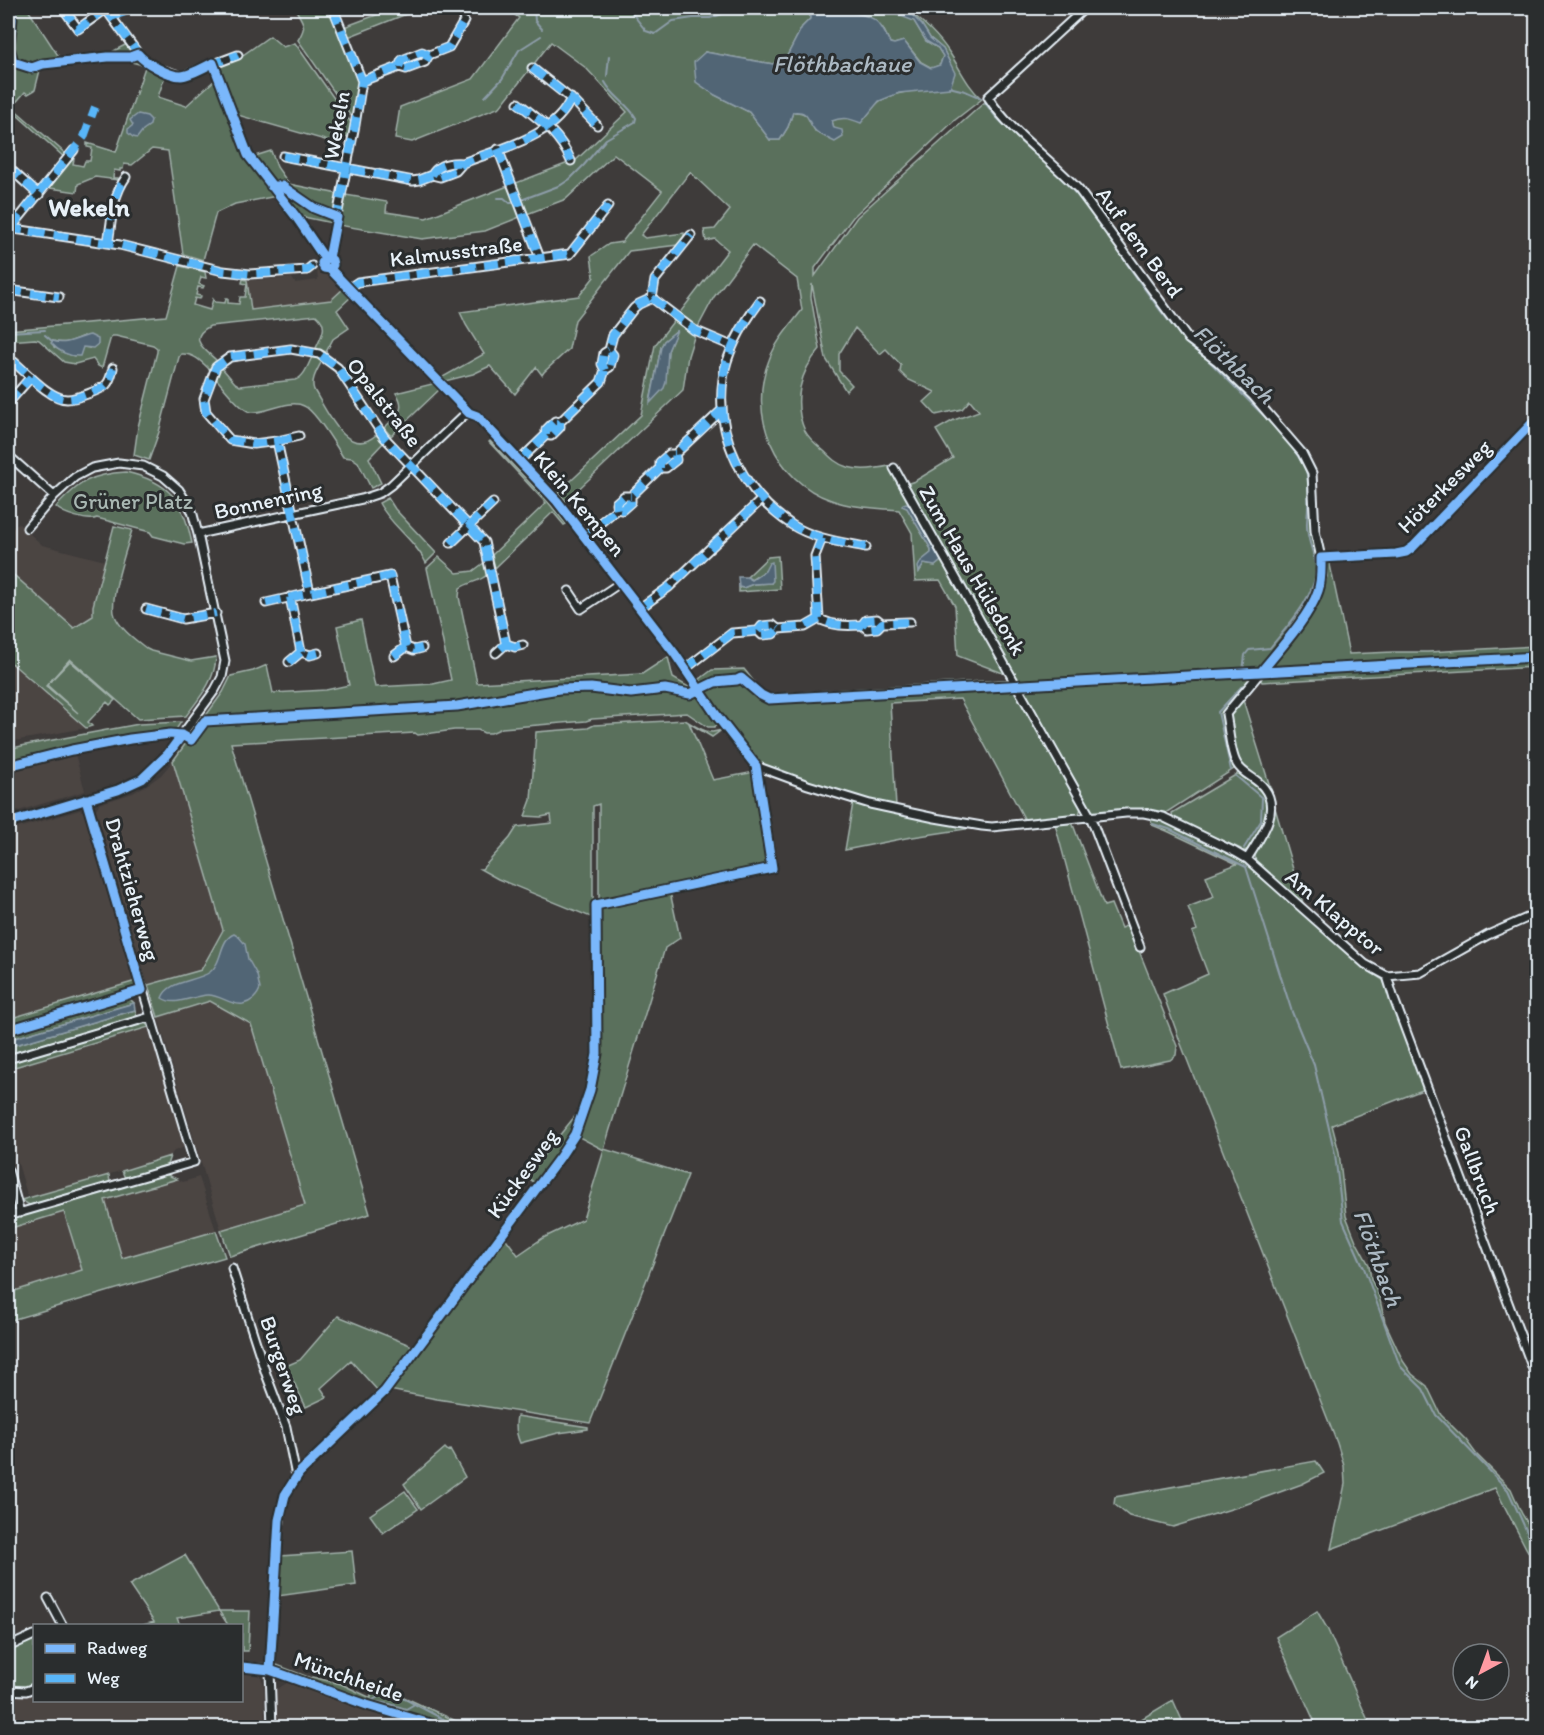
<svg xmlns="http://www.w3.org/2000/svg" width="1544" height="1735" font-family="Itim,sans-serif">
	<style>
		.built { fill: #4c4543 }
		.green { fill: #5a705c; stroke: #a1b0aa; stroke-width: 1.5; fill-rule: evenodd }
		.water { fill: #516574; stroke: #8d9da9; stroke-width: 1.5 }
		.lines { fill: none; stroke-linecap: round; stroke-linejoin: round }
		.stream { stroke: #8d9da9; stroke-width: 2 }
		.minor-casing { stroke: #e8f1f8; stroke-width: 11 }
		.minor { stroke: #2a2d2e; stroke-width: 7 }
		.quiet { stroke: #59b6f9; stroke-width: 8; stroke-dasharray: 15 8; stroke-linecap: butt }
		.cycleway-casing { stroke: #2a2d2e; stroke-width: 13 }
		.cycleway { stroke: #7ab7fb; stroke-width: 9 }
		.labels { text-anchor: middle; stroke-width: 6; stroke-linejoin: round; paint-order: stroke }
		.street-label { font-size: 22px; fill: #e8f1f8; stroke: #2a2d2e }
		.park-label { font-size: 22px; fill: #a8b7b2; stroke: #2a2d2e }
		.water-label { font-size: 24px; font-style: italic; fill: #acb9c3; stroke: #2a2d2e }
		.quarter-label { font-size: 26px; font-weight: bold; fill: #e8f1f8; stroke: #2a2d2e }
	</style>
	<rect width="100%" height="100%" fill="#3e3b3a"/>
	<filter id="ink" filterUnits="userSpaceOnUse"><feTurbulence type="fractalNoise" baseFrequency=".0167" numOctaves="2"/><feDisplacementMap in="SourceGraphic" scale="12" xChannelSelector="R" yChannelSelector="G"/><feConvolveMatrix kernelMatrix="1 2 1 2 8 2 1 2 1" color-interpolation-filters="sRGB"/></filter>
	<g filter="url(#ink)">
		<path class="built" d="M317 269H321L328 272 344 288 331 300 251 310 247 280 292 278 295 283 318 280Z
			M18 523 42 545 105 561 93 606V617L74 628 8 570V535Z
			M8 660 86 728 8 742Z
			M75 754 85 791 8 814V770Z
			M173 761 223 930 201 970 148 985 96 809 99 804 133 793 150 783 161 775Z
			M80 810 86 813 125 944H123L127 956 128 954 136 981 8 1019V831Z
			M210 1001 251 1024 305 1205 221 1230 158 1017Z
			M149 1027 185 1147 174 1151 170 1156 33 1197 27 1194 8 1129V1069Z
			M199 1177 216 1231 122 1259 105 1200 177 1179 183 1182Z
			M64 1212 82 1271 8 1293V1229Z
			M242 1669H249L260 1674 264 1685 265 1727H8V1695L28 1696 34 1694V1700H242Z
			M290 1681 354 1706 427 1727H278L276 1690Z"/>
		<path class="green" d="M8 8H27L61 60 108 54 127 44 166 73 158 97 186 106 217 78 248 160 277 196 235 204 216 213 203 260 183 254 168 151 152 149 132 165 124 164 123 169H120V171L114 170 113 178H118V180L95 177 78 184 77 192 50 188 48 187 71 158 74 159 73 164 83 166 85 161H90L92 148 87 147V143L116 152 145 67C126 54 64 64 41 66L35 90 28 94 25 92 12 107 67 155 64 157 8 107Z
			M300 8H330L359 83 354 115H350L298 40C306 27 305 25 297 12Z
			M395 8 409 13 348 37 344 27Z
			M505 8H810V19L802 27 787 56 773 64 705 52 715 95 749 112 770 140H780L788 127 793 112C808 111 809 119 815 131L834 128 832 121C843 115 850 118 861 122 867 116 873 106 880 101 898 89 929 91 950 87L949 61 943 49 930 38 922 25 911 14 890 8H905C921 20 938 35 949 52 960 68 967 86 982 99L955 120 853 217 815 268V276L857 217 987 100 1068 180 1186 340 1209 357 1243 389 1293 444 1310 472 1312 540 1318 556 1320 573 1317 589 1301 616 1244 689 1222 713 1234 769 1164 814C1140 809 1118 810 1094 812L1089 809 1027 695 1021 696 1076 797 1081 808 1079 814 1025 820 960 699 890 703 896 807 838 792 764 767C740 747 715 706 700 679L712 670 744 669 764 694 1018 679 906 484 915 481 953 458 936 430 954 420 979 411 970 400 962 409 936 415 924 402 935 392 907 379 900 372 901 365 886 349 880 354 855 328 839 354V371L852 385 846 391 826 359 812 284 811 297 820 349C800 371 792 402 805 431 809 439 817 445 824 451 831 458 837 464 847 467 860 471 875 469 889 466L1008 675 958 656 955 606 940 580 915 581 912 533 899 510C877 508 853 508 831 500 775 481 747 414 769 360 776 341 790 326 802 310L797 279 753 245 714 297 697 329 678 315 728 250 715 239 706 241 704 230 715 229 730 210 690 172 641 235 645 238 684 233V237L678 245 629 251 575 320 569 349 544 372 542 375 536 367 515 394 490 366 473 374 445 381 441 378 484 354 466 325 460 312 579 296 594 277 591 256 609 244 622 242 662 191 614 154 566 199 527 214 524 213 514 186 516 183 576 160 627 112 586 68 551 42 500 107 412 142 395 139 400 107 473 79 519 18ZM909 504 941 561 935 566 924 564 919 572C917 563 925 558 931 553V549L907 508 905 507Z
			M842 8H885L893 13 905 16 914 21 926 41 938 48 943 56 940 65 932 68 921 62 904 41 894 44 890 43 883 28 843 10Z
			M270 36 283 47 295 43 352 124 350 136 332 142 234 114 216 65 240 57Z
			M271 151 277 167 289 184 338 194 339 196 334 222 332 223 299 216 252 157Z
			M508 186 510 188 520 214V217L485 231 422 239 338 225 344 196 346 195 387 202 386 212 426 218Z
			M180 266 205 272 206 278 201 277 199 284 204 286 203 288 198 287 196 295 201 296 200 299 195 298 193 305 210 310 213 299 215 302 225 303 226 298H228V303L239 304 240 297H245L247 284 242 283 243 279 247 280 251 310 331 300 344 288 352 296 337 310 349 328 333 339 326 352 316 348C322 335 329 325 316 315L210 326C187 338 204 349 216 360L209 369C201 361 193 353 181 354L179 357 159 432 149 460 134 455 138 427 157 352V348L153 345 116 336H112L110 340 102 368 98 366 93 359 75 364 64 362 39 340 35 339 8 341V330L166 316ZM84 336 89 348 83 347 74 356 65 353 54 347 53 341C65 345 73 341 84 336Z
			M675 319 695 334 688 356 683 390 566 501 559 492 641 415 655 345ZM676 331 668 351 667 359 650 402 661 347 664 341Z
			M313 355 323 359C318 369 310 380 314 390 327 411 347 460 376 435L384 442 369 458 381 483 371 488 358 462 352 458 343 457C336 446 316 411 304 406 289 398 263 415 250 412 240 410 221 384 214 376L221 367 235 383 240 386 295 380C305 377 308 364 313 355Z
			M436 383 441 388 391 436 384 428C395 417 408 410 396 393Z
			M490 441 548 502 566 524 564 525 553 512 495 568 492 555 546 503 489 442Z
			M126 472C169 482 183 499 192 543L184 544 153 536 150 532 97 518C88 522 63 514 56 507 79 482 91 474 126 472Z
			M388 498 395 509 436 553 426 563C415 540 391 526 379 503Z
			M114 526 132 530C127 547 108 602 115 616 121 630 136 640 147 649L151 651 191 661 216 657C215 681 200 697 186 716L138 719 70 659 46 686 78 713 47 685 70 661 115 700 110 705 107 702 88 722 92 726 86 728 8 660V570L74 628 93 616V606Z
			M778 556 780 589 739 592V587L743 588 753 584 771 583 765 571 751 580 747 577 768 557Z
			M439 557 457 573 473 571 485 562 487 575C479 582 469 582 460 588L459 597 477 683 642 674 668 657 673 678 692 689 718 724 714 727H708L687 713 592 719 586 721 502 728 491 733H484L478 730H454L418 735 415 733 231 743 370 1214 230 1256 221 1230 305 1205 251 1024 210 1001 158 1017 148 985 201 970 223 930 173 761 223 692 231 676 253 671 267 665 273 693 326 690 349 685 337 626 361 620 375 687 433 684 451 680 427 568Z
			M1327 560H1329L1349 654 1393 652H1428L1536 646V667L1262 682 1260 679 1269 665 1282 652 1314 607 1323 565Z
			M1243 700 1272 793C1264 782 1252 778 1243 769 1235 759 1227 722 1233 710 1235 706 1239 703 1243 700Z
			M685 720C697 727 709 737 723 729L712 737 689 723 713 780 755 772 768 866 599 902V804L593 806V918L498 879 480 869H482L510 838 517 827 552 823 551 815 541 817 525 816 531 800 536 732 588 728 594 725Z
			M181 722 175 731 75 747 8 764V749L26 745 139 724Z
			M1239 773C1278 802 1274 808 1251 848L1247 850 1241 851V849L1173 819 1172 813Z
			M853 803 930 821 972 828 906 838 845 850Z
			M1275 808 1303 903 1256 863C1252 848 1263 839 1270 827 1273 821 1274 814 1275 808Z
			M1150 816 1171 824 1238 855 1364 968 1383 980 1385 985 1425 1089 1332 1125 1339 1152 1346 1216 1356 1241 1369 1265 1371 1279 1379 1296 1385 1322 1403 1361 1412 1374 1427 1386 1441 1415 1466 1440 1477 1455 1511 1489 1522 1514 1535 1535 1536 1565 1526 1548 1495 1488 1331 1549 1345 1484 1344 1466 1337 1443 1181 1044 1163 994 1208 974 1192 932 1197 930 1188 907 1214 897 1206 876 1237 864 1167 831 1152 825Z
			M1072 822 1104 906 1111 904 1121 928 1126 926 1138 948 1177 1046 1176 1055 1170 1060 1121 1070 1055 824Z
			M670 892 680 938 665 948 604 1149 688 1175 590 1423 437 1399 389 1390 504 1236 518 1255 543 1238 583 1219 604 1150 577 1136 596 1079 600 1046 599 906Z
			M136 981 137 985 135 988 8 1026V1019Z
			M127 996 134 1003 8 1040V1031Z
			M135 1010 138 1018 8 1057V1047Z
			M143 1021 149 1027 8 1069V1062Z
			M580 1110 572 1133 536 1184 525 1175 537 1163Z
			M170 1156 167 1165 125 1178 122 1171Z
			M165 1174 177 1179 105 1200 122 1258 216 1231 225 1257 8 1321V1293L82 1270 64 1212 8 1229V1220Z
			M109 1175 110 1183 31 1206 21 1200Z
			M338 1316 415 1347 380 1393 351 1361 321 1388 327 1397 306 1407 286 1366 300 1360Z
			M517 1416 588 1427V1429L558 1433 520 1443C516 1434 515 1426 517 1416Z
			M445 1448 448 1451 450 1450 465 1477 421 1509 404 1484Z
			M1316 1461 1324 1473 1302 1484 1244 1505 1173 1527 1129 1516 1114 1504 1115 1497Z
			M405 1491 418 1509 383 1533 370 1515Z
			M352 1551 356 1585 278 1596 280 1556Z
			M185 1555 219 1611H250L248 1651H242V1626L228 1625 219 1611 177 1618 180 1625H143L154 1622 129 1585Z
			M1317 1611 1327 1628 1371 1727H1317L1276 1637Z
			M34 1638V1685L26 1688 8 1687V1651Z
			M274 1664 311 1678 312 1677 341 1684 371 1698V1682L469 1727H450L432 1720 355 1698 274 1666Z
			M1173 1700 1185 1727H1128Z"/>
		<path class="water" d="M810 8H842L843 10C873 18 877 14 890 43L894 44 904 41 920 62 931 68 940 65 943 56 938 48 926 41 914 21 893 13 885 8H890L911 14 922 25 930 38 943 49 955 73 950 88 899 93 879 101 861 123C851 119 843 116 832 121L834 128 842 130 843 137 835 142C829 139 822 136 817 132 806 124 812 110 793 112L788 127 780 140H770L749 112 715 95 696 82 694 62 705 52 773 64 787 56 802 27 810 19Z
			M138 114 147 116 151 120 150 125 143 130 137 138 133 137 128 133V129L133 125 130 120Z
			M677 330 668 351 666 382 664 388 650 403 661 347 664 341Z
			M90 335 98 339V344L93 348 83 347 80 356C69 357 58 351 51 343L53 341C67 346 76 338 90 335Z
			M906 503 909 504 941 561 935 566 924 564 919 572 918 567 921 561 931 553V549L907 508 902 506 903 504Z
			M772 562 773 581 771 583 753 584 743 588 739 587 738 577H747L752 580 765 571 769 563Z
			M234 934 239 937 245 944 248 959 257 975 260 989C257 997 252 1002 243 1004 230 1006 220 994 207 995 193 996 175 1007 162 998 168 980 196 982 210 972 223 962 219 940 234 934Z
			M134 1003 135 1010 8 1047V1040Z"/>
		<g class="lines">
			<path class="stream" d="M534 8 535 21 542 29
				M628 8 646 31 655 34 673 21 693 18H710L740 8
				M607 76 609 56
				M949 87 965 91 981 98
				M485 97 502 79 519 50 541 36
				M985 103 995 116C1025 146 1059 172 1086 206 1112 240 1134 276 1160 310 1175 329 1187 346 1207 359L1280 432
				M498 198H504L510 203H513L561 185 570 179 584 165 606 139 635 122 636 118C628 104 612 96 605 82
				M8 332 45 330
				M45 335 52 341
				M1243 671 1245 655 1249 650 1270 648C1286 628 1317 595 1316 568 1315 553 1306 539 1307 523 1308 510 1310 483 1306 471 1303 462 1295 452 1289 443
				M1231 770 1218 712 1243 685
				M1236 776 1262 798 1261 821 1244 848
				M1153 824 1169 829 1246 867 1292 1012 1314 1065 1335 1154 1343 1221 1364 1268 1400 1366 1423 1389 1436 1415 1508 1490 1536 1552
				M242 1662 266 1664
				M274 1666 341 1692
				M8 1694 27 1695 34 1692
				M361 1699 371 1701 387 1692 405 1699 460 1728
				M371 1701 390 1704 406 1709 413 1705"/>
			<g class="minor-casing">
				<path id="minor" d="M63 8 78 29 106 9
					M105 8 142 59 157 68 182 76 238 55
					M1085 8 988 97C1010 132 1051 159 1079 190L1188 339 1217 361 1253 396 1302 453 1312 473 1315 531 1321 558 1322 576 1319 589 1312 605 1280 649 1226 714C1229 728 1230 753 1237 764 1243 775 1257 778 1264 788 1282 811 1259 839 1247 859
					M213 63 248 155 269 183
					M399 67 402 60 422 52 429 55 449 47 464 21
					M532 68 575 102 597 125
					M362 81 399 67 406 69 425 62 429 55
					M518 103C540 120 560 134 571 161
					M498 149 540 258
					M283 156 413 181 419 180 432 175 440 177 456 171 463 163C498 149 556 137 571 98
					M8 167 39 195
					M432 175C438 164 451 162 463 163
					M8 228 120 245 223 271 250 274 307 270 312 266
					M11 228 74 150
					M108 243C112 220 112 197 126 177
					M330 252 355 125 362 81 333 8
					M342 282 469 413 477 416 557 501 675 654 717 716 756 766 808 785 870 804 935 818 982 826 992 827 1126 813H1144L1163 817 1235 852 1247 859 1365 964 1387 976 1420 973 1488 935 1536 914
					M349 288 358 282 570 254 608 206
					M8 290 59 297
					M652 298 694 330 732 346
					M760 301C743 324 727 350 723 379 715 436 744 494 792 525 814 539 841 542 866 547
					M14 362C27 373 50 399 67 399 75 399 82 396 90 393 106 387 109 386 113 368
					M605 370 602 364 604 353 609 350
					M8 403 31 377
					M546 435V430L555 421 560 422
					M277 441 299 436
					M8 455 54 496 75 477 92 468 119 463 143 466 163 476 179 490 192 511 198 534 225 661 222 677 215 690 168 754 142 779 118 790 8 823
					M519 461 546 435 551 436 560 427V422L601 382 605 370 610 367 613 355 609 350 613 335 634 308 639 304 652 298 655 280 691 235
					M660 468V462L669 454H675
					M894 468 1090 816 1140 947
					M617 509 616 503 624 496H631
					M27 528 54 496
					M198 534 362 499 380 493 391 485 463 416 469 413
					M584 536 617 509 622 510 631 502V496L660 468H666L676 460 675 454 722 410
					M451 543 493 503
					M1321 558 1396 554 1406 552 1413 547 1536 419
					M569 591 581 609 620 583
					M290 597 301 652
					M266 603 310 593
					M640 608 669 587 761 500
					M146 609 183 619 216 613
					M819 619 815 556 822 538
					M862 625 866 620 877 619 882 623
					M758 631 762 626 773 625 778 629
					M506 644 515 647 523 645
					M406 647 390 576 310 593 277 441 254 444 230 440 206 412 204 399 216 367 230 357 291 349 319 354 338 368 384 437 484 542 506 644 496 653
					M394 656 406 647 414 650 422 648
					M289 662 301 652 310 655 318 653
					M685 669 732 633 758 631 762 635 773 634 778 629 805 627 819 619C834 626 845 626 862 625L867 629 877 628 882 623 910 622
					M1387 976 1394 999 1536 1377
					M8 1030 142 990
					M8 1059 150 1017
					M8 1170 20 1213
					M8 1216 194 1162 86 799
					M232 1268 266 1374 286 1427 296 1476
					M48 1598 63 1626
					M8 1647 34 1635
					M242 1667 270 1670 367 1705 444 1728
					M8 1690 26 1691 34 1688
					M272 1728 270 1670 278 1537 282 1505 287 1491 299 1473 385 1391 560 1157 575 1134 590 1090 597 1054 596 905 772 868 756 766"/>
			</g>
			<use href="#minor" class="minor"/>
			<path class="quiet" d="M63 8 78 29 106 9
				M105 8 141 57
				M333 8 362 81 355 125 336 222
				M111 17 136 8
				M209 65 238 55
				M399 67 402 60 422 52 429 55 449 47 464 21
				M532 68 575 102 597 125
				M362 81 399 67 406 69 425 62 429 55
				M518 103C540 120 560 134 571 161
				M498 149 540 258
				M283 156 413 181 419 180 432 175 440 177 456 171 463 163C498 149 556 137 571 98
				M8 167 39 195
				M432 175C438 164 451 162 463 163
				M8 228 120 245 223 271 250 274 307 270 312 266
				M11 228 84 137 95 107
				M108 243C112 220 112 197 126 177
				M349 288 358 282 570 254 608 206
				M8 290 59 297
				M652 298 694 330 732 346
				M760 301C743 324 727 350 723 379 715 436 744 494 792 525 814 539 841 542 866 547
				M14 362C27 373 50 399 67 399 75 399 82 396 90 393 106 387 109 386 113 368
				M605 370 602 364 604 353 609 350
				M8 403 31 377
				M546 435V430L555 421 560 422
				M277 441 299 436
				M519 461 546 435 551 436 560 427V422L601 382 605 370 610 367 613 355 609 350 613 335 634 308 639 304 652 298 655 280 691 235
				M660 468V462L669 454H675
				M617 509 616 503 624 496H631
				M584 536 617 509 622 510 631 502V496L660 468H666L676 460 675 454 722 410
				M451 543 493 503
				M290 597 301 652
				M266 603 310 593
				M640 608 669 587 761 500
				M146 609 183 619 216 613
				M819 619 815 556 822 538
				M862 625 866 620 877 619 882 623
				M758 631 762 626 773 625 778 629
				M506 644 515 647 523 645
				M406 647 390 576 310 593 277 441 254 444 230 440 206 412 204 399 216 367 230 357 291 349 319 354 338 368 384 437 484 542 506 644 496 653
				M394 656 406 647 414 650 422 648
				M289 662 301 652 310 655 318 653
				M685 669 732 633 758 631 762 635 773 634 778 629 805 627 819 619C834 626 845 626 862 625L867 629 877 628 882 623 910 622"/>
			<g class="cycleway-casing">
				<path id="cycleway" d="M10 8 12 19 9 47 13 62 32 68 43 64 108 57H130L138 54C145 63 169 76 181 76 189 76 205 67 213 63L248 155 297 218 325 259 322 263 324 268 330 269 469 413 477 416 557 501 675 654 717 716 756 766 772 868 596 905 597 1054 590 1090 575 1134 560 1157 385 1391 299 1473 285 1495 279 1520 270 1670
					M271 186H282L314 208 337 217 329 258 332 260 333 265
					M1261 672C1278 651 1310 616 1318 591 1322 580 1321 569 1321 558L1396 554 1406 552 1413 547 1536 419
					M8 766 72 750 130 739 170 734 182 735 191 740 205 721 457 706 559 689 591 688 631 693 665 689 690 694 715 682 737 680 741 678 761 695 769 699 1536 657
					M8 823 118 790 142 779 168 754 182 735
					M8 1030 142 990 86 799
					M242 1667 270 1670 367 1705 444 1728"/>
			</g>
			<use href="#cycleway" class="cycleway"/>
		</g>
	</g>
	<g class="labels">
		<g class="street-label">
			<text transform="translate(336 125) rotate(-80)" y="8">Wekeln</text>
			<text transform="translate(1140 242) rotate(54)" y="8">Auf dem Berd</text>
			<text transform="translate(456 251) rotate(-7)" y="8">Kalmusstraße</text>
			<text transform="translate(385 402) rotate(52)" y="8">Opalstraße</text>
			<text transform="translate(1444 486) rotate(-45)" y="8">Höterkesweg</text>
			<text transform="translate(268 500) rotate(-12)" y="8">Bonnenring</text>
			<text transform="translate(580 503) rotate(50)" y="8">Klein Kempen</text>
			<text transform="translate(973 570) rotate(60)" y="8">Zum Haus Hülsdonk</text>
			<text transform="translate(133 889) rotate(74)" y="8">Drahtzieherweg</text>
			<text transform="translate(1335 912) rotate(40)" y="8">Am Klapptor</text>
			<text transform="translate(1478 1170) rotate(69)" y="8">Gallbruch</text>
			<text transform="translate(522 1173) rotate(-54)" y="8">Kückesweg</text>
			<text transform="translate(284 1365) rotate(71)" y="8">Burgerweg</text>
			<text transform="translate(349 1676) rotate(19)" y="8">Münchheide</text>
		</g>
		<g class="park-label">
			<text x="133" y="509">Grüner Platz</text>
		</g>
		<g class="water-label">
			<text x="842" y="72">Flöthbachaue</text>
			<text transform="translate(1234 364) rotate(44)" y="8">Flöthbach</text>
			<text transform="translate(1378 1258) rotate(70)" y="8">Flöthbach</text>
		</g>
		<g class="quarter-label">
			<text x="89" y="216">Wekeln</text>
		</g>
	</g>
	<rect width="1544" height="1735" fill="none" stroke="#2a2d2e" stroke-width="30"/>
	<rect x="15" y="15" width="1514" height="1705" fill="none" stroke="#e8f1f8" stroke-width="2" filter="url(#ink)"/>
	<rect x="33" y="1624" width="210" height="78" fill="#2a2d2e" stroke="#767b7f" stroke-width="1.5"/>
	<rect x="45" y="1644" width="30" height="9" fill="#7ab7fb" stroke="#767b7f" stroke-width="1.5"/>
	<text x="87" y="1654" font-size="18" fill="#e8f1f8">Radweg</text>
	<rect x="45" y="1674" width="30" height="9" fill="#59b6f9" stroke="#767b7f" stroke-width="1.5"/>
	<text x="87" y="1684" font-size="18" fill="#e8f1f8">Weg</text>
	<g transform="translate(1481 1672) rotate(221)"><circle r="28" fill="#2a2d2e" stroke="#767b7f" stroke-width="1.5"/>
	<path d="M0-4.5L10 22L0 15L-10 22Z" fill="#ff9aa2"/>
	<text y="-9" font-size="16" font-weight="bold" text-anchor="middle" fill="#e8f1f8">N</text>
	</g>
</svg>
